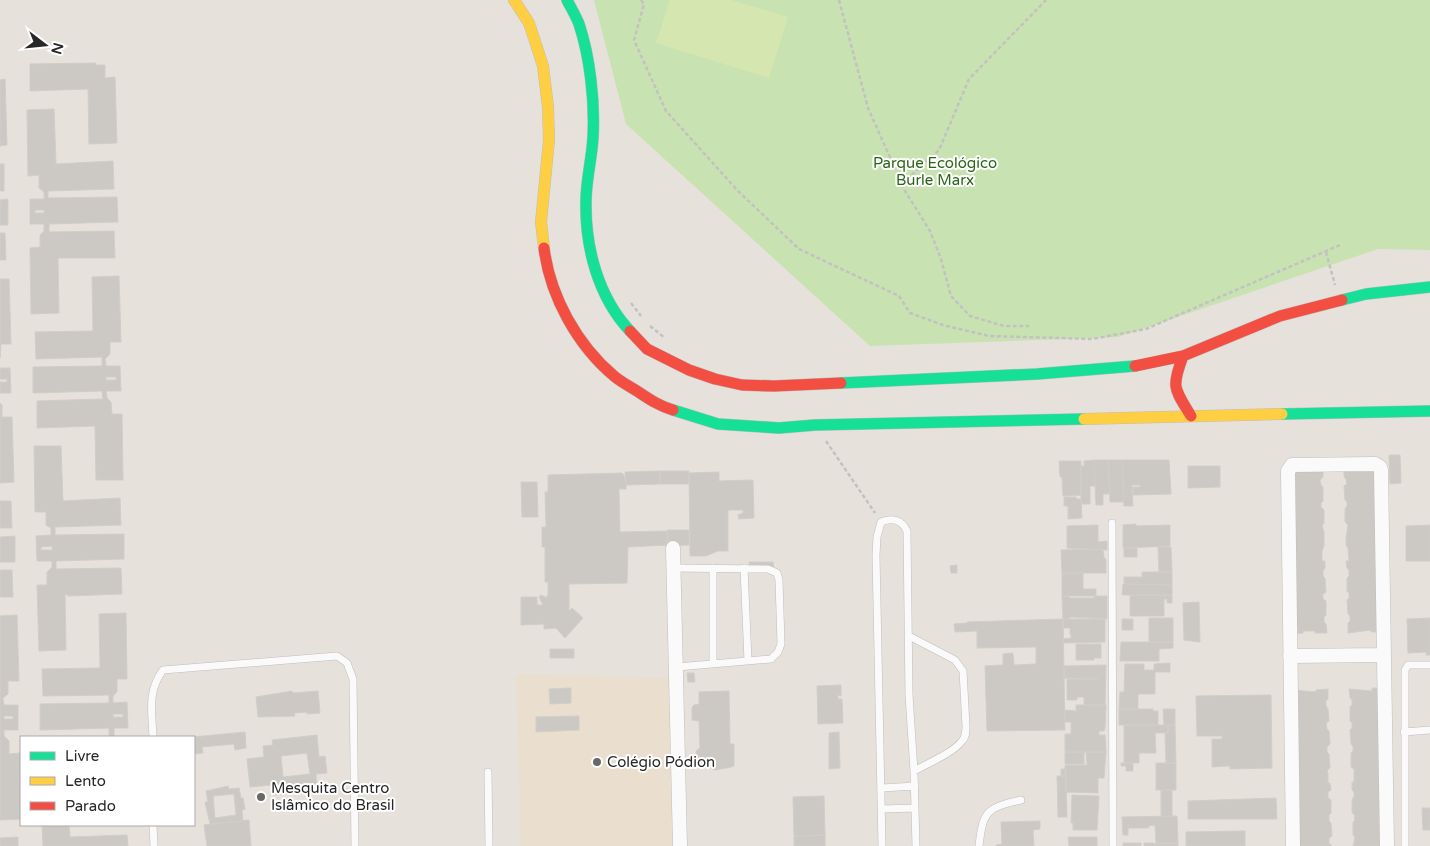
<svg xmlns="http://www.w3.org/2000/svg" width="1430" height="846" font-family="'Varela Round',sans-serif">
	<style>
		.education { fill: #eadfcf }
		.green { fill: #c9e2b2 }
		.pitch { fill: #d5e6b0 }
		.building { fill: #ccc9c5; stroke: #d1cdc8; fill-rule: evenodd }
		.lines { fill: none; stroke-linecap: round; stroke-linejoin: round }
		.lane-casing { stroke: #bfbdbd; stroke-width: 8 }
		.street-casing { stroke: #bfbdbd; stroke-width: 15 }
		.fast-casing { stroke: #bfbdbd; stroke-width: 12 }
		.slow-casing { stroke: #bfbdbd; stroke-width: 12 }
		.jam-casing { stroke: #bfbdbd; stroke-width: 12 }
		.path { stroke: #c2c2c1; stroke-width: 2.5; stroke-dasharray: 4 2.5; stroke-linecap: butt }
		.lane { stroke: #fbfafa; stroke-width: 7 }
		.street { stroke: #fbfafa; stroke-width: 14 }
		.fast { stroke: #16e098; stroke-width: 11 }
		.slow { stroke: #ffcf43; stroke-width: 11 }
		.jam { stroke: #f24e42; stroke-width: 11 }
		.poi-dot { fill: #6a6866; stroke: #fff; stroke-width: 2 }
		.labels { text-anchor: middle; stroke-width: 4; stroke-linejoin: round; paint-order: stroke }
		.park-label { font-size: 15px; fill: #2b6317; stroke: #fff }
		.poi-label { font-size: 15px; fill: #272727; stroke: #fff; text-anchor: start }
	</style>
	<rect width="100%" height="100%" fill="#e6e1db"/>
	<path class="education" d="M516 674 674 678 678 846H521Z"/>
	<path class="green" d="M594 0H1430V250L1378 249 1118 337 870 346 626 124Z"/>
	<path class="pitch" d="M670 0H731L788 17 769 78 656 43Z"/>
	<path class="building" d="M96 63V65H105V78L115 77 117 143 89 144 88 89 30 91V64Z
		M5 79 7 145 0 146V80Z
		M54 109 56 164 113 161 114 189 48 191V198L117 197 118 222 49 224V232L114 231 115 258H58L59 313 31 314 30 248 40 247V235L44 231V224H30V199H44V192L39 188V175L28 176 27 110ZM35 210H44V213H35Z
		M0 164H4V191H0Z
		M8 199V225H0V200Z
		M0 233H5L6 260H0Z
		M119 276 121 342H110V354L105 359 106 366H120L121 391H106L107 398 111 402 112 414H122L123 480H96L95 426 37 428V401L103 399 102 391 33 393V367L102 366V357L36 359 35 332 93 331 92 277ZM106 377H116V380H106Z
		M0 279H9L11 344H1L0 358Z
		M0 368H10L11 393H0V382H7V379H0Z
		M0 403 2 405V417H12L14 482 0 483Z
		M34 446H61L63 501 120 498 121 525 55 527V535L124 534V559L56 561V569L121 568 122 594 68 596 67 594 65 595 66 650 39 651 37 585H47V572L52 567V561H37L36 536 51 535V528L46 525V512H35ZM52 546V550H41V547Z
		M1389 455H1400L1401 483 1390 484Z
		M1094 460H1108L1110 494H1103V505H1096Z
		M1094 460 1095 486H1090V504H1081V466H1084V461Z
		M1108 460H1122L1124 502H1110Z
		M1122 460H1169L1171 494 1133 495V487H1140V485H1132L1133 506H1124Z
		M1059 461H1081V495L1063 496 1062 477H1060Z
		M1188 466H1220V487L1188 488Z
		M1379 466 1383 632H1371V630L1348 633V623L1350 621V616L1348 614 1347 600 1349 598V593L1347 591V578L1349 576V570L1347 568 1346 561H1349L1348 548 1346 545V538L1348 525 1345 522V509L1347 506V502L1345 500 1344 486 1347 484 1346 479 1344 477V467Z
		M1323 468V477L1320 480 1321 485 1323 487V501L1321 503V507L1324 510V523L1322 526 1324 532V546L1322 551V561H1325V568L1323 571V576L1325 578 1326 592 1323 594V599L1326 601V615L1324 617V622L1326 624 1327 633H1315V631H1303V633L1292 634 1288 469Z
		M660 471V484L626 485 625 472Z
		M660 471H689V482L688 484H660Z
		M719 472V481L753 480 754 518 739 519 738 515 743 513V510H728V551H718L706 556H690L689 473Z
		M622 473 625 477 624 479H626V489H619V491L620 532 667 531V545L628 547 627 583 569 584V611L572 608 583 618 565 638 556 628 544 629V624L521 625V597H537V605H543L539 597 541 595 547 598V595L548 596V582H545V547H542V527H546L545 492H548V475Z
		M521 482H537L538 517H522Z
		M1064 497H1076L1077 499H1081L1082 518 1068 519V506H1064Z
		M0 501H11L12 528H0Z
		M1136 524V526L1170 525V546L1123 548V525Z
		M1098 525V542L1107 541V550L1067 548V526Z
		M1430 525V561H1406V526Z
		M667 530H689V545L667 546Z
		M15 536V562H0V537Z
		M1158 547H1171L1172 572H1159Z
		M1124 548H1137V557H1124Z
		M1103 549 1104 558H1105L1106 561V573H1062L1061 550Z
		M749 562H773L774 571 749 572Z
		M957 565V573H951L950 566Z
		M0 570H12L13 597H0Z
		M1142 572H1172V585L1124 584V577H1142Z
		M1062 573H1083V589H1096V596H1062Z
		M1123 584 1172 585V595H1122Z
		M1130 595H1172V603H1167V599H1164V616H1130Z
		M1062 596H1069V598H1094V596H1107V619L1070 617V619H1063Z
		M1199 602 1200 642 1184 640 1183 603Z
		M126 613 127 679H117V692L113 696V703L127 702 128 728H114V735L116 737H86H109V728L40 730V704L109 703V695L43 696 42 669 100 668 99 614ZM113 714H123V717H113Z
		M17 615 19 681H8V694L3 698 4 705H18V730H4V736L9 741V754L20 753 21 819 0 820V616ZM4 716H13V719H4Z
		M1149 618H1173V642H1149Z
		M1430 618V655H1426V652L1408 653 1407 619Z
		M1063 619 1065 730 987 731 985 666 1003 665V654L1012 653 1013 654 1014 665 1036 664V647L977 648V631L955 632 954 624 967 623V622Z
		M1063 619H1105V642L1063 643V639L1071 638V634H1070V628H1063Z
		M1122 619H1133V630H1122Z
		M1121 642H1173V648L1159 649V661H1120Z
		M1076 644H1101V658H1094V660H1076Z
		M550 649H574V658H550Z
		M1170 663V672H1155V694H1138V709H1119L1120 692H1124L1125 664H1144V670H1154V664Z
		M1106 665 1105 705H1084V697H1077V700H1067V679H1098L1064 678V666Z
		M687 673H694L695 682H688Z
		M841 685V696L838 695V699H842L843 723 818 724 817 686Z
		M571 688V703L550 704 549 689Z
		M1372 688H1384L1388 846H1353L1355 837 1353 835V822L1355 820 1354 814 1352 813V799L1354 797V792L1352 790V782H1354V769L1351 767V753L1353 751V746L1351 744 1350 730 1352 728V723L1350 721V707L1352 705V700L1350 698 1349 689 1372 691Z
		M1328 689V699L1326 701V706L1328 709 1329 721 1326 723 1327 729 1329 731 1330 744 1327 747V752L1329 754 1330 768 1327 770 1328 774V783H1330L1331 790 1328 792V798L1331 800V813L1329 815V821L1331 823 1332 836 1329 838V843L1332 846H1298L1293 690 1316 692V690Z
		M292 691 293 693 318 691 320 713 307 714V712L294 713 295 716 258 717 256 697Z
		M729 691 730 744H734V766L731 767 715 770 708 767 698 768 696 765V751L700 748 699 721 692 720V707L694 705 699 704V692Z
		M1271 695 1272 768 1230 769V766L1212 767V739H1222V736H1197L1196 696Z
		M1076 705H1106L1105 728 1104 731H1099V735H1105L1106 752H1065V734H1071V722H1065L1064 710 1076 711Z
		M1119 709H1153V711H1158V725H1119Z
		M1163 709H1175V725H1164Z
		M579 716V730L536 732V717Z
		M1124 725H1168V733H1155L1156 753H1139V763H1124Z
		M1168 725H1175L1176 763H1166L1165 734 1168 733Z
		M245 732 246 748 235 750 234 744 202 747 203 753 194 754 193 737Z
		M839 732 840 768 829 769V733Z
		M317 735 319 757 325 756 327 773 316 774 317 791 273 795 272 785 250 787 247 759 264 757 263 746 273 745 272 740ZM307 753 310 774 283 777 281 756Z
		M1065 752H1084V764H1065Z
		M1086 752H1106L1104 778H1098V793L1066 792 1065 765H1087Z
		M1121 763H1133V771H1126V766H1121Z
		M1156 763H1176V790H1156Z
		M1061 769H1066V776H1061Z
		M1057 776H1066L1067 817H1058Z
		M228 786 229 789 239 788 241 798H243L245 809 242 810 243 821 210 824 205 802H208L206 791ZM234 794 236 815 215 818 213 796Z
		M1161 790H1172V816H1161Z
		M1072 795 1099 796 1097 830H1073V823H1071Z
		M824 796 825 835 794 836 793 797Z
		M1276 798 1277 819H1188V801Z
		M1422 808H1430V830H1423Z
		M1177 816 1178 843H1156L1155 825 1148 826 1149 828H1128V825V835H1123L1122 817Z
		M249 820 251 846H207L204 825Z
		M1040 821V829L1033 830 1034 846H996V845L1002 844 1001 822Z
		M42 825H69L70 837 127 835 128 846H43Z
		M1245 831V846H1186V832Z
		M825 835V846H794V836Z
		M18 837V846H0V838Z
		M1068 837H1097V846H1069Z
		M1123 843H1141V846H1123Z
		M1144 843H1154V845L1156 843H1178V846H1144Z"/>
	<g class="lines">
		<g class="lane-casing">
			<path id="lane" d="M1112 523 1113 846
				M674 568 768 569 777 573 779 580 781 644 778 652 771 659 677 667
				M744 568 748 661
				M909 636 955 660 963 671 966 726C966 732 966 737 962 741 953 753 928 763 914 771
				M713 664V568
				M1404 732 1430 730
				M153 737C152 712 147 692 163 670L337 656 347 663 353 679 355 846
				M488 772 489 846
				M882 788 915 786
				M882 809 915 808
				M153 825 154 846
				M882 846 876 555 877 537 881 522C892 517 902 520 907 531L909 695 914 771 916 846
				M979 846C983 810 987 808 1021 800
				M1405 846V670L1408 665H1430"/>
		</g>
		<g class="street-casing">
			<path id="street" d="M673 548 680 846
				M1290 656 1383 655
				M1293 846 1288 471 1292 465 1375 464 1380 467 1381 470 1387 846"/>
		</g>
		<g class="fast-casing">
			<path id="fast" d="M567 0C571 8 576 16 579 24 590 57 595 102 593 137 592 158 586 180 586 201 585 247 598 297 630 331
				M1342 300 1366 294 1430 287
				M841 383 1037 374 1135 366
				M673 410 718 424 779 428 815 425 1084 419
				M1282 414 1430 411"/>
		</g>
		<g class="slow-casing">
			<path id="slow" d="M514 0 529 23 543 66 548 107 549 140 541 222 544 248
				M1084 419 1282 414"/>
		</g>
		<g class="jam-casing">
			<path id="jam" d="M544 248C550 296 577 345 614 376 621 382 629 386 637 391 649 399 659 406 673 410
				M630 331 647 349 689 370 715 379 742 385 774 386 841 383
				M1183 356C1171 388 1174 388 1191 416
				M1135 366 1183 356 1280 316 1342 300"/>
		</g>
		<path class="path" d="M641 0 644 4 634 40 666 111 738 191 799 249 899 296 910 313 943 325 989 336 1092 339 1146 329 1340 245
			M839 0 868 108 905 191 930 231 941 259 951 296 970 316 1004 326H1029
			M902 184 939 150 969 79 1046 0
			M1326 252 1335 285
			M631 303 641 316
			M650 326 665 338
			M826 441 875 513"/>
		<use href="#lane" class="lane"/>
		<use href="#street" class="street"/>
		<use href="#fast" class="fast"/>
		<use href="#slow" class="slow"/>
		<use href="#jam" class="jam"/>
	</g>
	<g class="poi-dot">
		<circle cx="597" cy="762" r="5"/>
		<circle cx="261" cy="797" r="5"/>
	</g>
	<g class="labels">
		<g class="park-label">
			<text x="935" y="168">Parque Ecológico<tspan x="935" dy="17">Burle Marx</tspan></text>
		</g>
		<g class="poi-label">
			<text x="607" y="767">Colégio Pódion</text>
			<text x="271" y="793">Mesquita Centro<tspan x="271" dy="17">Islâmico do Brasil</tspan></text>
		</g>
	</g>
	<rect x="20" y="736" width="175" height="90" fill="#ffffff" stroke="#a9a9a9"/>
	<rect x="30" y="752" width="25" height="8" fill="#16e098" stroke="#a9a9a9"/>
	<text x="65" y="761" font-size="15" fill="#272727">Livre</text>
	<rect x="30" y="777" width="25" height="8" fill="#ffcf43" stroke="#a9a9a9"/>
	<text x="65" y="786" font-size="15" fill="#272727">Lento</text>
	<rect x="30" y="802" width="25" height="8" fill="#f24e42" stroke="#a9a9a9"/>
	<text x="65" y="811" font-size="15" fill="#272727">Parado</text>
	<g transform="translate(45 45) rotate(106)" stroke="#ffffff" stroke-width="4" paint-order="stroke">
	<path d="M0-4L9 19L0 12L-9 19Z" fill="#272727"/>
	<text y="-8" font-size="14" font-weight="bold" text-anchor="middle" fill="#272727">N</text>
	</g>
</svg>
